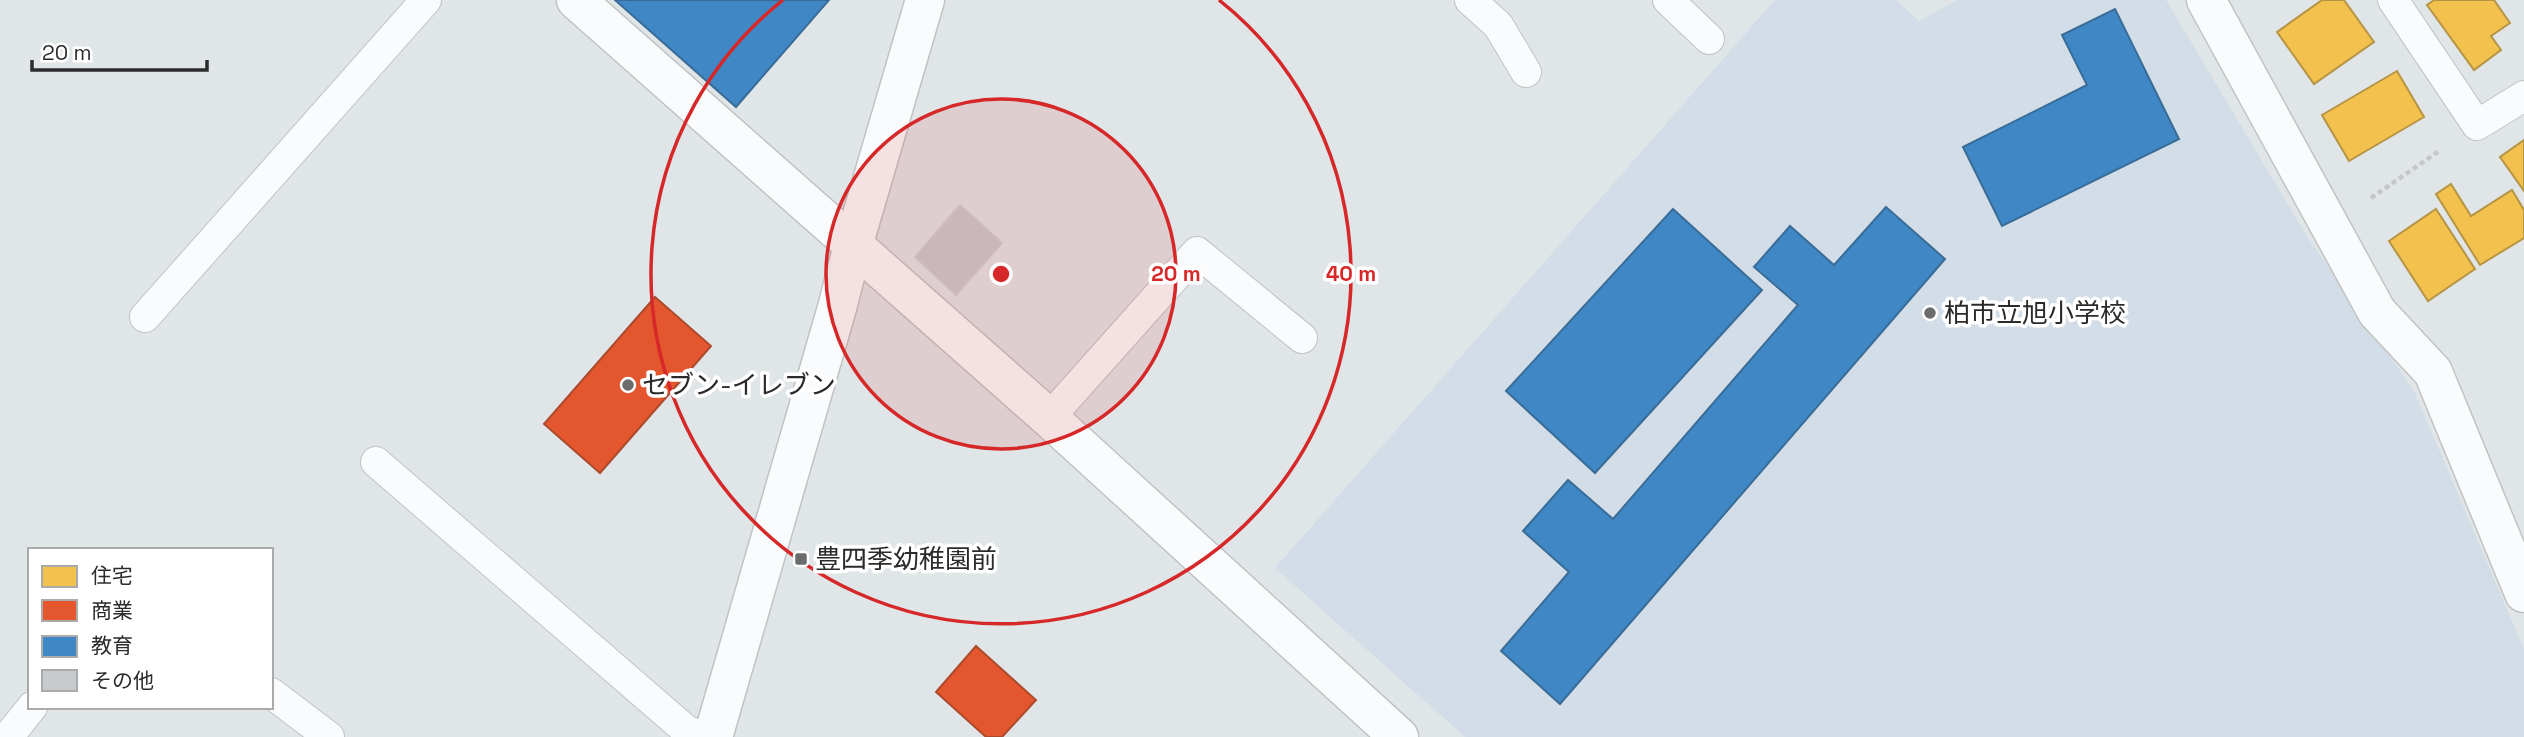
<svg xmlns="http://www.w3.org/2000/svg" width="2524" height="737" font-family="'Space Grotesk','Noto Sans JP',sans-serif">
	<style>
		.education { fill: #d3dde7 }
		.homes { fill: #f2c14e; stroke: #b69444; stroke-width: 2 }
		.shops { fill: #e4572e; stroke: #ac4a2d; stroke-width: 2 }
		.schools { fill: #3f88c5; stroke: #396c97; stroke-width: 2 }
		.building { fill: #c8cbcd; stroke: #cdd0d3; stroke-width: 2 }
		.lines { fill: none; stroke-linecap: round; stroke-linejoin: round }
		.service-casing { stroke: #c1c3c2; stroke-width: 32 }
		.minor-casing { stroke: #c1c3c2; stroke-width: 41 }
		.tertiary-casing { stroke: #c1c3c2; stroke-width: 41 }
		.path { stroke: #c6c6c6; stroke-width: 4.5; stroke-dasharray: 5 3.5; stroke-linecap: butt }
		.service { stroke: #fafbfc; stroke-width: 30 }
		.minor { stroke: #fafbfc; stroke-width: 38 }
		.tertiary { stroke: #fafbfc; stroke-width: 38 }
		.ring { fill: none; stroke: #d62828; stroke-width: 3.5 }
		.poi-dot { fill: #6a6c6d; stroke: #fff; stroke-width: 2.5 }
		.labels { text-anchor: middle; stroke-width: 7; stroke-linejoin: round; paint-order: stroke }
		.poi-label { font-size: 26px; fill: #2b2b2b; stroke: #fff; text-anchor: start }
		.centre { fill: #d62828; stroke: #fff; stroke-width: 3.5 }
		.ring-label { font-size: 21px; text-anchor: middle; font-weight: bold; fill: #d62828; stroke: #fff; stroke-width: 7; stroke-linejoin: round; paint-order: stroke }
	</style>
	<rect width="100%" height="100%" fill="#e0e5e8"/>
	<path class="education" d="M1775 0H1896L1919 21 1957 0H2166L2306 235 2414 391 2524 649V737H1465L1275 568Z"/>
	<path class="homes" d="M2322 0H2344L2374 42 2314 84 2277 32Z
		M2434 0H2494L2510 23 2491 36 2501 50 2474 70 2427 5Z
		M2397 71 2424 117 2349 161 2322 115Z
		M2524 140V191L2500 157Z
		M2451 184 2471 216 2512 190 2524 210V238L2480 265 2436 194Z
		M2436 209 2475 269 2428 301 2389 241Z"/>
	<path class="shops" d="M655 297 711 346 600 473 544 424Z
		M976 646 1036 700 1002 737H986L936 692Z"/>
	<path class="schools" d="M615 0H829L736 107Z
		M2115 9 2179 139 2002 226 1963 147 2087 85 2062 35Z
		M1886 207 1945 259 1560 704 1501 651 1569 572 1523 531 1568 480 1613 519 1798 305 1754 267 1790 226 1834 265Z
		M1673 209 1762 290 1595 473 1506 391Z"/>
	<path class="building" d="M960 205 1002 243 956 295 915 257Z"/>
	<g class="lines">
		<g class="service-casing">
			<path id="service" d="M1470 0 1498 25 1526 72
				M1668 0 1709 39
				M2393 0 2477 125 2524 96
				M145 317 426 0
				M1049 418 1197 252 1302 338
				M376 462 686 730 703 737
				M271 693 329 737
				M8 737 32 707"/>
		</g>
		<g class="minor-casing">
			<path id="minor" d="M576 0 1049 418 1399 737
				M2206 0 2377 312 2433 372 2524 593"/>
		</g>
		<g class="tertiary-casing">
			<path id="tertiary" d="M713 737 837 308 853 246 925 0"/>
		</g>
		<path class="path" d="M2371 198 2439 151"/>
		<use href="#service" class="service"/>
		<use href="#minor" class="minor"/>
		<use href="#tertiary" class="tertiary"/>
	</g>
	<circle cx="1001" cy="274" r="175" fill="#d62828" fill-opacity=".12"/>
	<g class="ring">
		<circle cx="1001" cy="274" r="175"/>
		<path d="M1219 0A350 350 0 1 1 783 0"/>
	</g>
	<g class="poi-dot">
		<circle cx="1930" cy="313" r="7"/>
		<circle cx="628" cy="385" r="7"/>
		<rect x="794" y="552" width="14" height="14" rx="3.5"/>
	</g>
	<g class="labels">
		<g class="poi-label">
			<text x="1944" y="322">柏市立旭小学校</text>
			<text x="642" y="394">セブン-イレブン</text>
			<text x="815" y="568">豊四季幼稚園前</text>
		</g>
	</g>
	<circle cx="1001" cy="274" r="10" class="centre"/>
	<g class="ring-label">
		<text x="1176" y="281">20 m</text>
		<text x="1351" y="281">40 m</text>
	</g>
	<rect x="28" y="548" width="245" height="161" fill="#ffffff" stroke="#aaaaaa" stroke-width="2"/>
	<rect x="42" y="566" width="35" height="21" fill="#f2c14e" stroke="#aaaaaa" stroke-width="2"/>
	<text x="91" y="583" font-size="21" fill="#2b2b2b">住宅</text>
	<rect x="42" y="600" width="35" height="21" fill="#e4572e" stroke="#aaaaaa" stroke-width="2"/>
	<text x="91" y="618" font-size="21" fill="#2b2b2b">商業</text>
	<rect x="42" y="636" width="35" height="21" fill="#3f88c5" stroke="#aaaaaa" stroke-width="2"/>
	<text x="91" y="653" font-size="21" fill="#2b2b2b">教育</text>
	<rect x="42" y="670" width="35" height="21" fill="#c8cbcd" stroke="#aaaaaa" stroke-width="2"/>
	<text x="91" y="688" font-size="21" fill="#2b2b2b">その他</text>
	<path d="M32 60v10h175v-10" fill="none" stroke="#2b2b2b" stroke-width="3.5"/>
	<text x="42" y="60" font-size="21" fill="#2b2b2b" stroke="#ffffff" stroke-width="5" paint-order="stroke">20 m</text>
</svg>
